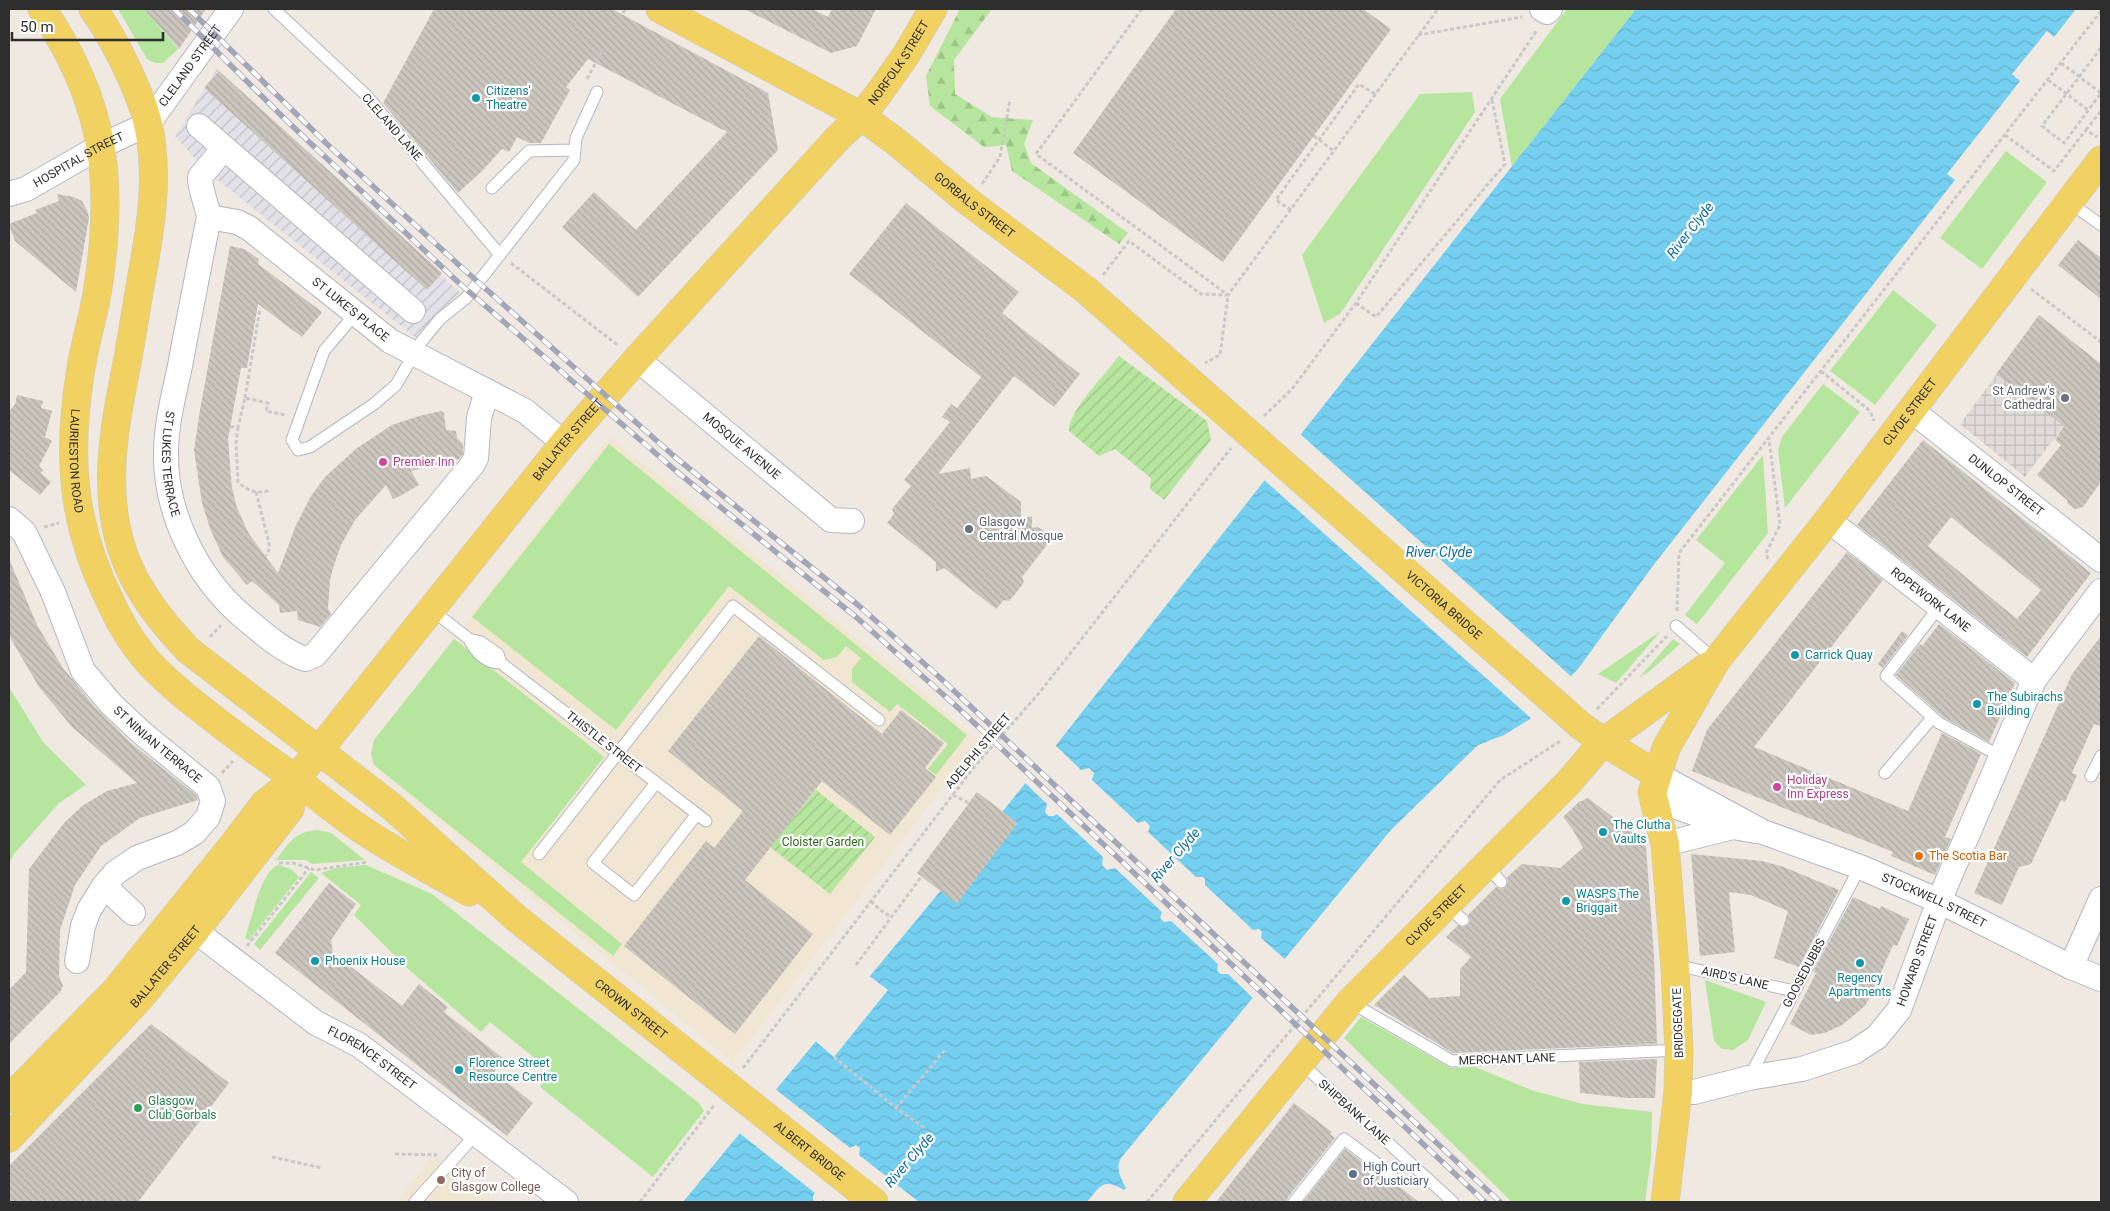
<svg xmlns="http://www.w3.org/2000/svg" width="2110" height="1211" font-family="Roboto,sans-serif">
	<style>
		.industrial { fill: url(#industrial-furrows) }
		.education { fill: #f0e6d1 }
		.grass { fill: #b6e59e }
		.forest { fill: url(#forest-firs) }
		.garden { fill: url(#garden-furrows) }
		.plaza { fill: url(#plaza-grid) }
		.water { fill: url(#water-waves) }
		.pier { fill: #efe9e1 }
		.building { fill: url(#building-back-hatch); fill-rule: evenodd }
		.lines { fill: none; stroke-linecap: round; stroke-linejoin: round }
		.lane-casing { stroke: #b4b7c1; stroke-width: 13 }
		.street-casing { stroke: #b4b7c1; stroke-width: 26 }
		.primary-casing { stroke: #c9c9c9; stroke-width: 29 }
		.path { stroke: #c9c9c9; stroke-width: 3; stroke-dasharray: 4 2.5; stroke-linecap: butt }
		.lane { stroke: #fff; stroke-width: 11 }
		.street { stroke: #fff; stroke-width: 24 }
		.primary { stroke: #f2d163; stroke-width: 28 }
		.rail-casing { stroke: #a3a6b8; stroke-width: 5.5 }
		.rail { stroke: #fff; stroke-width: 4; stroke-dasharray: 11; stroke-linecap: butt }
		.culture-dot { fill: #0f9aa8; stroke: #fff; stroke-width: 2 }
		.worship-dot { fill: #6b7280; stroke: #fff; stroke-width: 2 }
		.hotel-dot { fill: #d1479c; stroke: #fff; stroke-width: 2 }
		.food-dot { fill: #e8710a; stroke: #fff; stroke-width: 2 }
		.leisure-dot { fill: #2e9e5b; stroke: #fff; stroke-width: 2 }
		.service-dot { fill: #5c6f8a; stroke: #fff; stroke-width: 2 }
		.education-dot { fill: #8d6e63; stroke: #fff; stroke-width: 2 }
		.labels { text-anchor: middle; stroke-width: 4.5; stroke-linejoin: round; paint-order: stroke }
		.street-label { font-size: 12px; fill: #2e2e2e; stroke: #fff }
		.culture-label { font-size: 12px; fill: #0d838f; stroke: #fff; text-anchor: start }
		.worship-label { font-size: 12px; fill: #5b616d; stroke: #fff; text-anchor: end }
		.hotel-label { font-size: 12px; fill: #b23c85; stroke: #fff; text-anchor: start }
		.park-label { font-size: 12px; fill: #2c6e1b; stroke: #fff }
		.food-label { font-size: 12px; fill: #c56008; stroke: #fff; text-anchor: start }
		.leisure-label { font-size: 12px; fill: #27864d; stroke: #fff; text-anchor: start }
		.service-label { font-size: 12px; fill: #4e5e75; stroke: #fff; text-anchor: start }
		.education-label { font-size: 12px; fill: #785e54; stroke: #fff; text-anchor: start }
		.water-label { font-size: 14px; font-style: italic; fill: #0d6fa3; stroke: #fff }
	</style>
	<defs>
		<pattern id="industrial-furrows" width="10" height="10" patternUnits="userSpaceOnUse" patternTransform="scale(1.25)"><rect width="10" height="10" fill="#e3e1e8"/><path d="M-1 1l2-2M0 10L10 0M9 11l2-2" fill="none" stroke="#c3c1c7"/></pattern>
		<pattern id="forest-firs" width="22" height="20" patternUnits="userSpaceOnUse" patternTransform="scale(1.25)"><rect width="22" height="20" fill="#b6e59e"/><path d="M5 1l3.5 6h-7zM16 11l3.5 6h-7z" fill="#9dc588"/></pattern>
		<pattern id="garden-furrows" width="10" height="10" patternUnits="userSpaceOnUse" patternTransform="scale(1.25)"><rect width="10" height="10" fill="#b6e59e"/><path d="M-1 1l2-2M0 10L10 0M9 11l2-2" fill="none" stroke="#9dc588"/></pattern>
		<pattern id="plaza-grid" width="8" height="8" patternUnits="userSpaceOnUse" patternTransform="scale(1.25)"><rect width="8" height="8" fill="#dfdcd8"/><path d="M0 4h8M4 0v8" fill="none" stroke="#c0bdba"/></pattern>
		<pattern id="water-waves" width="16" height="10" patternUnits="userSpaceOnUse" patternTransform="scale(1.25)"><rect width="16" height="10" fill="#75cff0"/><path d="M0 5q4-4 8 0t8 0" fill="none" stroke="#66b2ce"/></pattern>
		<pattern id="building-back-hatch" width="6" height="6" patternUnits="userSpaceOnUse" patternTransform="scale(1.25)"><rect width="6" height="6" fill="#cbc7bf"/><path d="M-1 5l2 2M0 0l6 6M5-1l2 2" fill="none" stroke="#afaba4"/></pattern>
	</defs>
	<rect width="100%" height="100%" fill="#efe9e1"/>
	<path class="industrial" d="M217 69 466 298 421 342 205 170 175 136Z"/>
	<path class="education" d="M610 437 914 685 978 741 733 1062 379 771 371 760V746L374 740Z
		M430 1158H440L497 1202H397Z"/>
	<path class="grass" d="M118 9H144L178 49 163 63H155L147 59Z
		M1567 9H1636L1512 167 1500 99Z
		M1472 92 1475 112 1340 314 1324 323 1302 255 1420 94Z
		M2006 151 2047 182 1982 269 1940 238Z
		M1893 290 1937 325 1875 405 1830 371Z
		M1823 384 1860 412 1785 508 1778 450 1782 437Z
		M609 444 967 735 936 775 928 769 948 744 897 704 890 712 852 682V669L861 658 846 646 837 657 824 660 729 586 616 730 472 617Z
		M1763 455 1768 533 1697 624 1685 615 1725 563 1696 540Z
		M1661 631 1616 683 1598 674Z
		M454 639 604 757 521 862 622 944 613 956 374 765 371 754 374 740Z
		M1673 639 1680 644 1651 670 1639 678Z
		M9 687 43 742 86 785 59 803 14 854 9 863Z
		M318 830 331 833 365 860 312 864 306 860H276C290 842 294 832 318 830Z
		M279 865 291 869 299 877 249 940 245 938C251 922 261 869 279 865Z
		M366 865 432 894 699 1103 704 1111 653 1177 540 1087 551 1071 490 1022 481 1032 407 968 354 915 361 905 321 873 336 868Z
		M311 872 319 878 260 950 254 944Z
		M1705 980 1766 1002 1748 1040 1733 1050 1722 1049 1714 1041Z
		M1361 1017 1450 1068 1475 1067 1534 1091 1583 1104 1652 1112 1651 1157 1645 1202H1512L1344 1038Z"/>
	<path class="forest" d="M960 9H992L954 60 955 94 992 117 1033 120 1024 144 1031 163 1128 233 1119 244 1012 171 1006 145 984 147 930 106 926 76Z"/>
	<path class="garden" d="M1119 356 1207 421 1211 440 1164 500 1150 489 1151 478 1115 449 1099 456 1069 431C1067 413 1108 371 1119 356Z
		M816 790 875 837 830 894 770 847Z"/>
	<path class="plaza" d="M1997 374 2064 426 2025 477 1960 424Z"/>
	<path class="water" d="M1636 9H2076L2054 37 2047 31 2012 74 2020 81 1947 174 1955 180 1652 567 1578 669 1530 719 1504 735 1478 745 1390 831 1121 1158C1115 1169 1121 1178 1126 1188L1124 1190C1103 1178 1101 1185 1087 1202H683L947 883 986 832 1053 749Z"/>
	<path class="pier" d="M1299 433 1573 678 1533 720 1263 479Z
		M1054 744 1081 770 1089 768 1094 773 1092 780 1138 823 1145 821 1150 826 1148 832 1196 877H1203L1205 879V885L1253 930 1259 929 1262 932 1261 938 1287 961 1255 1000 1228 974H1221L1217 971 1218 964 1171 921 1164 922 1160 918 1162 912 1115 868 1107 870 1102 865 1103 857 1057 814 1054 816H1048L1045 812 1047 804 1023 781Z
		M868 975 888 990 834 1057 814 1040Z
		M774 1088 850 1148 856 1145 860 1148 859 1155 919 1202H827L823 1200 821 1202H816L813 1200V1196L815 1193 738 1132Z"/>
	<path class="building" d="M144 9H206L179 49Z
		M434 9H612L768 93 778 150 638 297 562 227 594 192 636 230 727 132 588 59 566 87 570 90 541 143H529L517 137 509 152 502 149 482 171 458 193 383 103Z
		M744 9H812L828 17 832 9H876L857 46 831 53Z
		M1176 9H1363L1391 29 1223 262 1073 153Z
		M219 71 442 273 427 290 204 88Z
		M57 194 74 197 82 201 87 210 89 218 76 292 15 241 9 224 37 213 35 210 59 201Z
		M906 203 1019 292 1002 313 1080 374 1054 407 1014 376 938 474 970 468 971 479 986 476 1021 502V519L1032 516V528L1038 527 1053 537 1022 577 1024 582 1016 593 1009 601 1004 600 996 609 944 568 936 572V562L887 523 894 514 892 509 911 486 904 480 950 422 942 417 951 404 957 408 981 377 849 274Z
		M2078 240 2101 258V299L2058 265Z
		M230 246 244 249 259 259 258 264 322 312 302 337 258 304 247 368H241L228 439 232 488 237 508 249 534 278 573 296 525 311 496 325 477 357 448 392 425 419 416 441 411 444 413 446 430 456 431 457 438 463 444V454L459 459 411 471 419 485 400 496 393 499 386 485 355 520 341 545 334 565 330 580 328 608 331 614 320 627 298 620 297 611 280 613 279 605 252 581 247 585 223 557 211 531 202 503 194 450 200 410Z
		M2039 315 2101 364V482L2083 507 2075 509 2068 504 2067 500 2037 475 2061 445 2055 440 2064 426 1996 374Z
		M17 395 43 401 41 408 52 411 45 437 52 441 39 466 43 470 41 473 51 482 40 495 9 470V412L15 404Z
		M1923 440 2091 573 2027 657 1857 525ZM1951 517 2041 590 2017 619 1928 546Z
		M1847 552 1883 580 1754 747 1908 811 1942 733 1981 754 1945 837 1951 839 1935 875 1891 856 1893 852 1692 771 1707 730Z
		M9 559 37 625 63 668 95 707 131 743 196 795 198 800 140 818 101 846 75 885 60 930 59 976 63 986 60 992 9 1044V990L26 972 29 869 64 823 82 806 107 791 137 783 72 727 39 687 11 639 9 634Z
		M1939 624 2015 683 1989 742 1943 717 1896 675 1920 644 1922 646Z
		M1902 631 1908 635 1883 668 1878 664Z
		M759 636 882 734 901 710 944 743 925 768 936 777 890 835 822 781 745 880 813 934 735 1034 624 946 706 841 714 848 743 811 668 751Z
		M2101 636V726L2094 724 2072 773 2077 775 2065 802 2061 800 2031 864 2019 867 2002 905 1974 893 2072 674Z
		M977 792 1018 823 957 904 917 873Z
		M1588 798 1635 834 1646 847 1654 956 1657 1044 1453 1053 1374 1005 1404 975 1429 998 1460 996V969L1471 957 1446 937 1458 925 1462 927 1468 925 1470 921 1468 915 1496 887 1502 889 1506 887 1508 881 1507 877 1522 864 1560 868 1583 848 1573 830 1563 817 1579 802Z
		M1691 854 1762 861 1784 867 1839 890 1799 967 1774 958 1788 911 1751 895 1729 892 1735 952 1700 956Z
		M329 883 356 904 331 940 333 953 402 1006 419 984 448 1007 444 1012 504 1059 494 1072 533 1103 507 1136 275 953Z
		M1853 897 1880 909 1881 906 1909 919 1897 946 1893 945 1872 993 1865 1006 1842 1025 1825 1033 1811 1035 1790 1024 1816 973 1813 972Z
		M151 1024 229 1083 138 1202H9V1166Z
		M1657 1059 1655 1098H1628L1580 1093 1579 1062Z
		M1294 1103 1332 1132 1330 1134 1335 1138 1288 1197 1287 1202H1216Z
		M1345 1149 1388 1181 1393 1182 1419 1202H1303Z"/>
	<g class="lines">
		<g class="lane-casing">
			<path id="lane" d="M274 9 366 95 500 255
				M492 188 529 151 575 150
				M2069 202 2101 225
				M355 314 324 351 292 440 298 450 310 447 374 404 396 385 421 342 440 319 466 298 574 160 576 138 597 92
				M1939 607 1886 676 1939 723 2000 756
				M432 610 469 639 481 642 498 654 501 663 706 821
				M1676 626 1716 661
				M469 639C476 653 485 663 501 663
				M1885 773 1932 718
				M2091 776 2101 756
				M656 783 593 863 634 895 697 814
				M539 854 733 606 879 720
				M1487 866 1501 882
				M1447 906 1463 920
				M1675 969 1689 968 1794 991
				M1350 1002 1452 1061 1679 1050
				M1301 1061 1315 1076 1453 1202
				M1749 1078 1860 867
				M415 1202 476 1134
				M1294 1202 1344 1139 1392 1175"/>
		</g>
		<g class="street-casing">
			<g id="street">
				<path d="M1542 9 1547 12 1550 9"/>
				<path d="M199 126 413 311"/>
				<path id="s1" d="M224 148 200 177C200 191 207 204 209 217 199 267 189 317 180 366 174 394 166 424 166 453 165 512 196 575 240 614 259 630 282 651 305 659L315 655 472 465 476 458 479 418 487 391"/>
				<path id="s2" d="M9 194 26 189 101 146 148 124 231 9"/>
				<path id="s3" d="M209 217 237 222 249 228 390 341 525 411 564 443"/>
				<path id="s4" d="M637 359 831 520 852 521"/>
				<path id="s5" d="M1911 410 2101 560"/>
				<path id="s6" d="M9 519 24 532 53 592 83 671 112 705 142 733 208 787 213 801 208 817 194 833 177 843 137 858 115 873 104 886 89 910 83 926 77 961"/>
				<path id="s7" d="M1828 520 2034 680"/>
				<path id="s8" d="M1656 774 1763 832 1860 867 1939 901 2071 967 2101 979"/>
				<path d="M1652 793 1669 804 1724 824"/>
				<path d="M1665 844 1733 827 1756 831"/>
				<path d="M104 886 133 913"/>
				<path id="s9" d="M181 920 316 1023 359 1045 566 1202"/>
				<path d="M2071 967 2101 899"/>
				<path id="s10" d="M1678 1092H1694L1749 1078 1802 1069 1854 1052 1877 1037 1899 1010 1939 901 2034 680 2101 591"/>
			</g>
		</g>
		<g class="primary-casing">
			<g id="primary">
				<path id="s11" d="M42 9C106 103 115 183 97 294 92 321 84 347 80 374 67 458 72 524 110 601 119 621 130 640 144 657 156 672 172 685 187 698 218 723 250 747 283 770 312 791 339 816 370 835 402 856 436 873 469 892"/>
				<path id="s12" d="M93 9C113 36 140 91 148 124 160 177 150 233 140 286 135 317 130 348 124 379 112 437 103 500 125 558 139 594 162 622 188 650L391 806 516 918 874 1202"/>
				<path id="s13" d="M660 9 861 116 895 141 970 203 1086 290 1580 725 1603 742 1656 774"/>
				<path id="s14" d="M9 1099 115 991 236 841 264 804 296 779 564 443 637 359 836 140 861 116 877 96 906 55 933 9"/>
				<path id="s15" d="M9 1138 140 998 195 931 290 809 296 779"/>
				<path id="s16" d="M1187 1202 1350 1002 1569 782 1603 742 1708 666"/>
				<path id="s17" d="M1665 1202 1678 1092 1679 1050 1675 969 1665 844 1652 793 1666 748 1716 661 1828 520 2101 160"/>
			</g>
		</g>
		<path class="path" d="M1142 9 1036 154 1228 295 1438 9
			M623 13 625 9
			M1418 35 1522 17
			M2101 48 2042 126 2064 143 2101 93
			M2061 63 2101 93
			M587 79 602 51
			M2048 80 2088 110
			M2086 130 2101 111
			M2005 135 2054 171 2086 130 2097 137
			M1314 136 1334 151
			M982 184 1000 157 1010 99
			M1291 210 1276 200 1359 84 1375 94
			M511 263 619 346
			M1103 275 1129 241 1201 294 1228 295 1220 355 1205 363
			M2031 289 2101 342
			M1356 303 1376 317 1505 164 1492 100
			M1821 371 1870 411 1874 421
			M245 398 260 308
			M1264 416 1292 389 1356 303 1537 30
			M230 427H238L245 398 268 403 266 411 285 415
			M238 427 236 442 238 482C248 492 259 494 271 490
			M256 492 270 547 266 556
			M44 527 59 523
			M1768 559 1766 553 1780 525 1769 439
			M1677 611 1679 553 2101 11
			M210 637 221 625
			M1597 709 1667 636
			M222 773 233 761
			M953 795 969 803
			M279 863H293L315 870 368 862
			M871 901 879 909 891 917
			M247 946 309 868
			M856 965 921 877
			M834 1057 896 1108 926 1129
			M743 1068 975 766 1040 692 1231 448
			M896 1108 945 1050
			M395 1154 437 1155
			M272 1157 322 1168
			M640 1202 715 1104
			M1147 1202 1500 780 1562 740"/>
		<use href="#lane" class="lane"/>
		<use href="#street" class="street"/>
		<use href="#primary" class="primary"/>
		<g class="rail-casing">
			<path id="rail" d="M174 9 288 122 459 283 676 471 856 617 956 706 1485 1202
				M189 9 327 144 460 266 675 457 858 605 937 675 1500 1202"/>
		</g>
		<use href="#rail" class="rail"/>
	</g>
	<g class="culture-dot">
		<circle cx="476" cy="98" r="5"/>
		<circle cx="1795" cy="655" r="5"/>
		<circle cx="1977" cy="704" r="5"/>
		<circle cx="1603" cy="832" r="5"/>
		<circle cx="1566" cy="901" r="5"/>
		<circle cx="315" cy="961" r="5"/>
		<circle cx="1860" cy="963" r="5"/>
		<circle cx="459" cy="1070" r="5"/>
	</g>
	<g class="worship-dot">
		<circle cx="2065" cy="398" r="5"/>
		<circle cx="969" cy="529" r="5"/>
	</g>
	<g class="hotel-dot">
		<circle cx="383" cy="462" r="5"/>
		<circle cx="1777" cy="787" r="5"/>
	</g>
	<circle class="food-dot" cx="1919" cy="856" r="5"/>
	<circle class="leisure-dot" cx="138" cy="1108" r="5"/>
	<circle class="service-dot" cx="1353" cy="1174" r="5"/>
	<circle class="education-dot" cx="441" cy="1180" r="5"/>
	<g class="labels">
		<g class="street-label">
			<text dy="4" stroke="none"><textPath href="#s14" startOffset="1368">NORFOLK STREET</textPath></text>
			<text dy="4" stroke="none"><textPath href="#s2" startOffset="228">CLELAND STREET</textPath></text>
			<text transform="translate(392 127) rotate(49)" y="4">CLELAND LANE</text>
			<text dy="4" stroke="none"><textPath href="#s2" startOffset="78">HOSPITAL STREET</textPath></text>
			<text dy="4" stroke="none"><textPath href="#s13" startOffset="372">GORBALS STREET</textPath></text>
			<text dy="4" stroke="none"><textPath href="#s3" startOffset="172">ST LUKE'S PLACE</textPath></text>
			<text dy="4" stroke="none"><textPath href="#s17" startOffset="875">CLYDE STREET</textPath></text>
			<text dy="4" stroke="none"><textPath href="#s14" startOffset="866">BALLATER STREET</textPath></text>
			<text dy="4" stroke="none"><textPath href="#s4" startOffset="136">MOSQUE AVENUE</textPath></text>
			<text dy="4" stroke="none"><textPath href="#s11" startOffset="468">LAURIESTON ROAD</textPath></text>
			<text dy="4" stroke="none"><textPath href="#s1" startOffset="330">ST LUKES TERRACE</textPath></text>
			<text dy="4" stroke="none"><textPath href="#s5" startOffset="121">DUNLOP STREET</textPath></text>
			<text dy="4" stroke="none"><textPath href="#s7" startOffset="130">ROPEWORK LANE</textPath></text>
			<text dy="4" stroke="none"><textPath href="#s13" startOffset="989">VICTORIA BRIDGE</textPath></text>
			<text transform="translate(604 742) rotate(38)" y="4">THISTLE STREET</text>
			<text dy="4" stroke="none"><textPath href="#s6" startOffset="276">ST NINIAN TERRACE</textPath></text>
			<text transform="translate(978 751) rotate(-50)" y="4">ADELPHI STREET</text>
			<text dy="4" stroke="none"><textPath href="#s8" startOffset="306">STOCKWELL STREET</textPath></text>
			<text dy="4" stroke="none"><textPath href="#s16" startOffset="380">CLYDE STREET</textPath></text>
			<text dy="4" stroke="none"><textPath href="#s10" startOffset="296">HOWARD STREET</textPath></text>
			<text dy="4" stroke="none"><textPath href="#s15" startOffset="232">BALLATER STREET</textPath></text>
			<text transform="translate(1804 973) rotate(-62)" y="4">GOOSEDUBBS</text>
			<text transform="translate(1735 978) rotate(13)" y="4">AIRD'S LANE</text>
			<text dy="4" stroke="none"><textPath href="#s12" startOffset="1250">CROWN STREET</textPath></text>
			<text transform="translate(1678 1023) rotate(-92)" y="4">BRIDGEGATE</text>
			<text dy="4" stroke="none"><textPath href="#s9" startOffset="236">FLORENCE STREET</textPath></text>
			<text transform="translate(1507 1059) rotate(-2)" y="4">MERCHANT LANE</text>
			<text transform="translate(1354 1112) rotate(42)" y="4">SHIPBANK LANE</text>
			<text dy="4" stroke="none"><textPath href="#s12" startOffset="1478">ALBERT BRIDGE</textPath></text>
		</g>
		<g class="culture-label">
			<text x="486" y="95">Citizens'<tspan x="486" dy="14">Theatre</tspan></text>
			<text x="1805" y="659">Carrick Quay</text>
			<text x="1987" y="701">The Subirachs<tspan x="1987" dy="14">Building</tspan></text>
			<text x="1613" y="829">The Clutha<tspan x="1613" dy="14">Vaults</tspan></text>
			<text x="1576" y="898">WASPS The<tspan x="1576" dy="14">Briggait</tspan></text>
			<text x="325" y="965">Phoenix House</text>
			<text x="1860" y="982" text-anchor="middle">Regency<tspan x="1860" dy="14">Apartments</tspan></text>
			<text x="469" y="1067">Florence Street<tspan x="469" dy="14">Resource Centre</tspan></text>
		</g>
		<g class="worship-label">
			<text x="2055" y="395">St Andrew's<tspan x="2055" dy="14">Cathedral</tspan></text>
			<text x="979" y="526" text-anchor="start">Glasgow<tspan x="979" dy="14">Central Mosque</tspan></text>
		</g>
		<g class="hotel-label">
			<text x="393" y="466">Premier Inn</text>
			<text x="1787" y="784">Holiday<tspan x="1787" dy="14">Inn Express</tspan></text>
		</g>
		<g class="park-label">
			<text x="823" y="846">Cloister Garden</text>
		</g>
		<g class="food-label">
			<text x="1929" y="860">The Scotia Bar</text>
		</g>
		<g class="leisure-label">
			<text x="148" y="1105">Glasgow<tspan x="148" dy="14">Club Gorbals</tspan></text>
		</g>
		<g class="service-label">
			<text x="1363" y="1171">High Court<tspan x="1363" dy="14">of Justiciary</tspan></text>
		</g>
		<g class="education-label">
			<text x="451" y="1177">City of<tspan x="451" dy="14">Glasgow College</tspan></text>
		</g>
		<g class="water-label">
			<text transform="translate(1690 230) rotate(-52)" y="5">River Clyde</text>
			<text x="1439" y="557">River Clyde</text>
			<text transform="translate(1175 855) rotate(-49)" y="5">River Clyde</text>
			<text transform="translate(909 1160) rotate(-49)" y="5">River Clyde</text>
		</g>
	</g>
	<rect width="2110" height="1211" fill="none" stroke="#2e2e2e" stroke-width="20"/>
	<path d="M12 32v8h151v-8" fill="none" stroke="#2e2e2e" stroke-width="2.5"/>
	<text x="20" y="32" font-size="15" fill="#2e2e2e" stroke="#ffffff" stroke-width="4" paint-order="stroke">50 m</text>
</svg>
